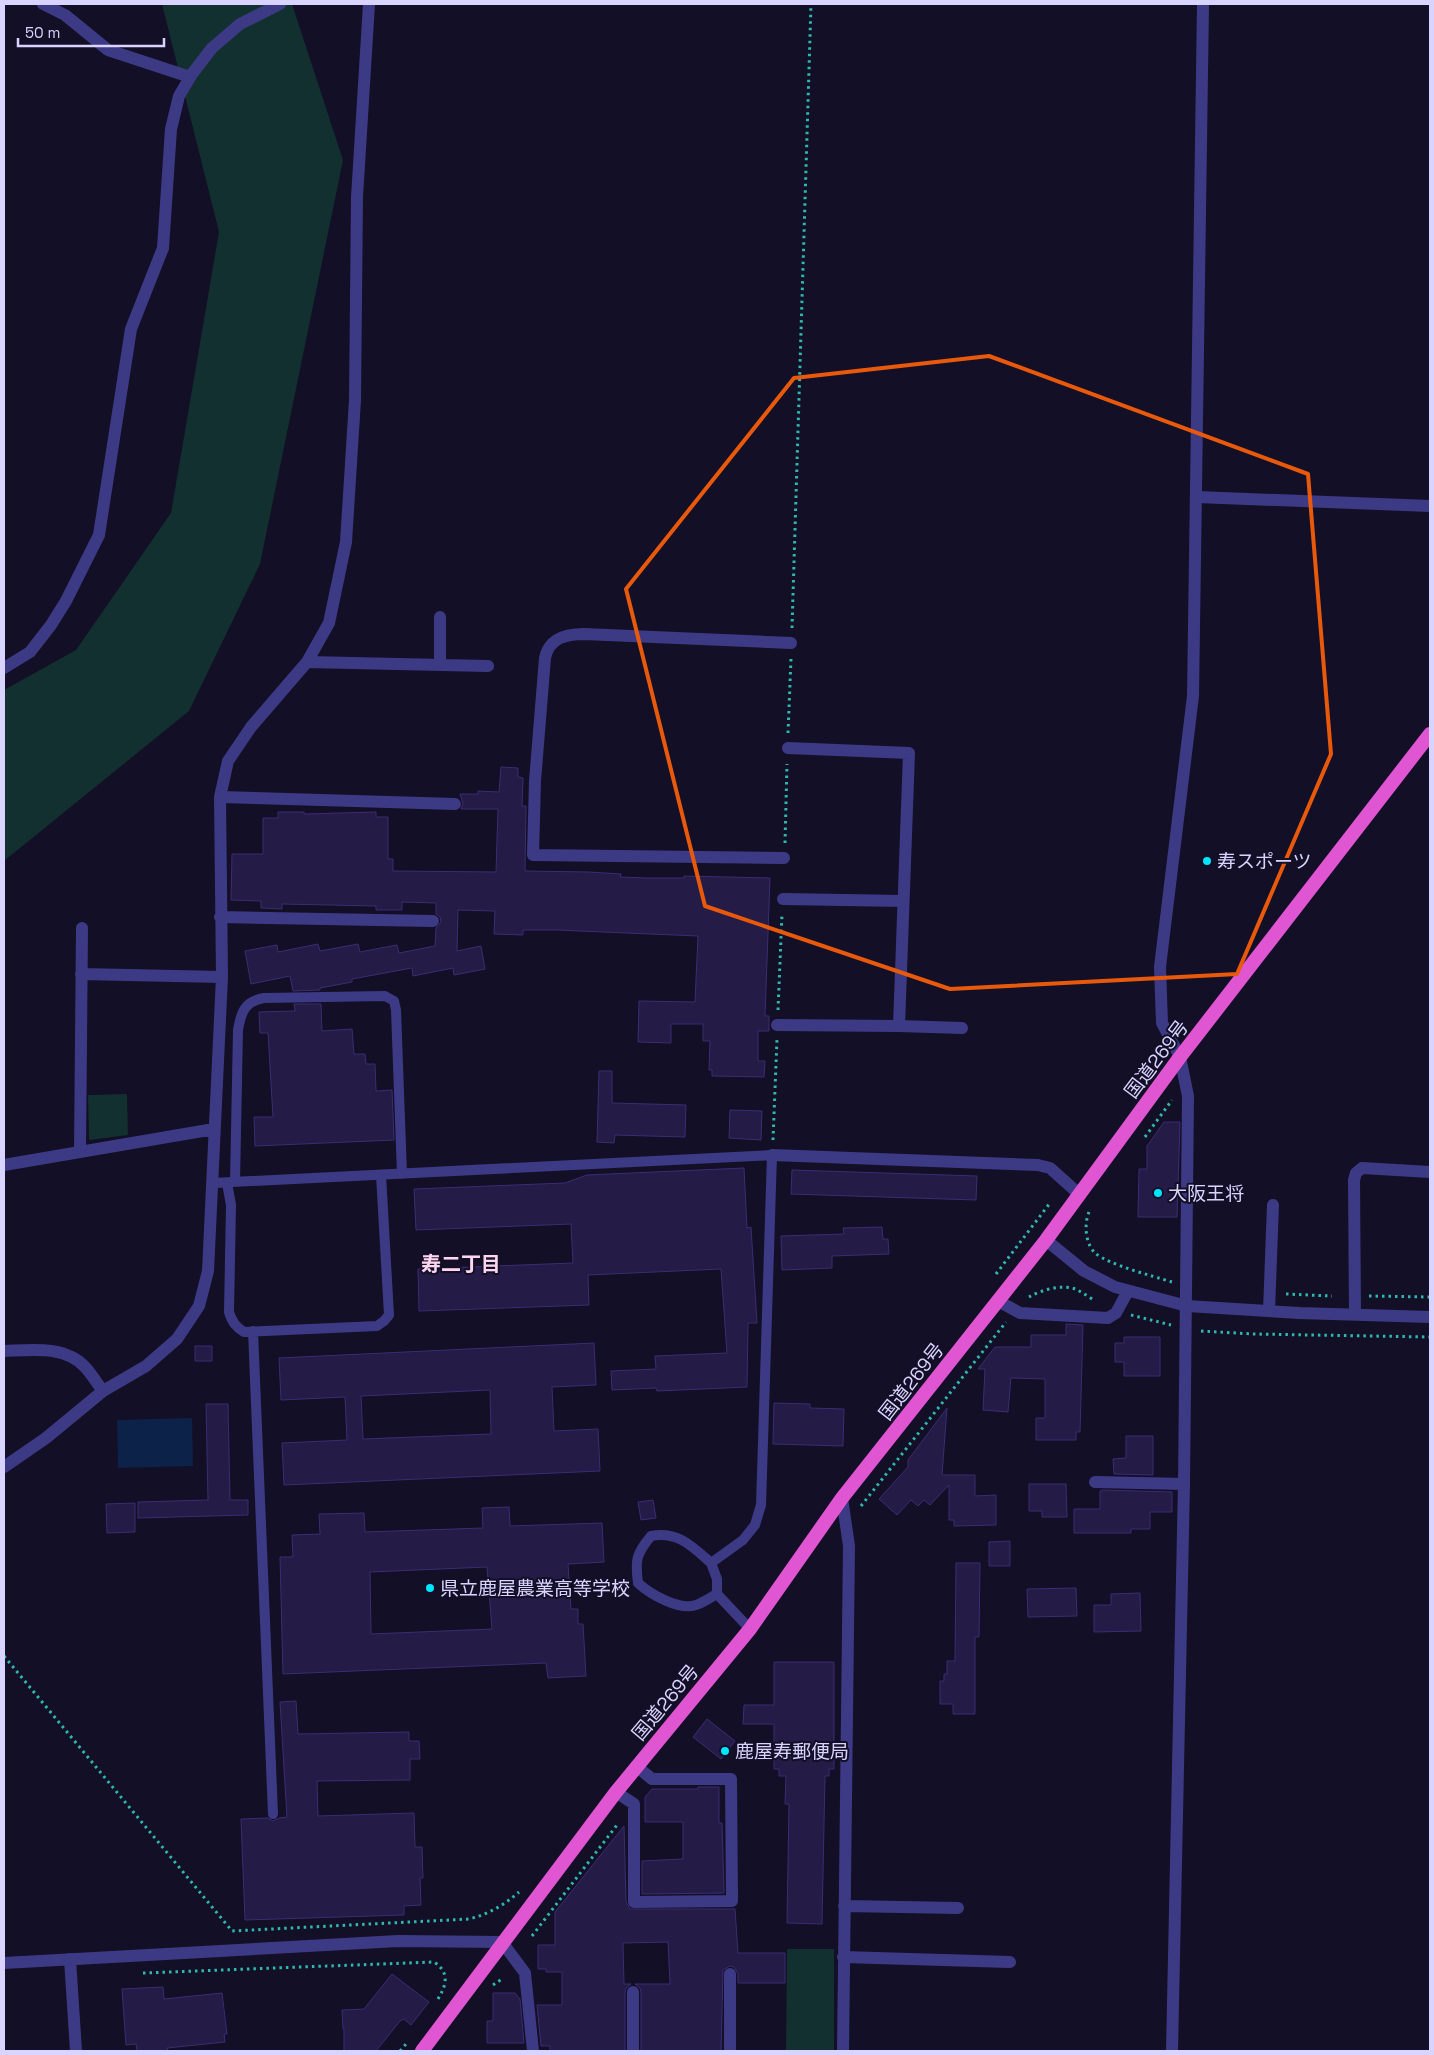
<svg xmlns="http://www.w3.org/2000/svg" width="1434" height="2055" font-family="'Space Grotesk','Noto Sans JP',sans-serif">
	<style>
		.green { fill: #12302f }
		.water { fill: #0c2248 }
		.building { fill: #241b47; stroke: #3b2d73; fill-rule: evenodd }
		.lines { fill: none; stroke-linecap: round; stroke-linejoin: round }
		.path { stroke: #2fb8b0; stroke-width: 3; stroke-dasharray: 2.5 4; stroke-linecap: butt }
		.service { stroke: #3d3a85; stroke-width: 10 }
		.minor { stroke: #3d3a85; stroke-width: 12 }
		.tertiary { stroke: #3d3a85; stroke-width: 12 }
		.trunk { stroke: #e055d1; stroke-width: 14 }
		.marked { fill: none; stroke: #e8590c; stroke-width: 4; stroke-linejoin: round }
		.poi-dot { fill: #00e5ff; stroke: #130f26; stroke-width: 2 }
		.labels { text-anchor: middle; stroke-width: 4; stroke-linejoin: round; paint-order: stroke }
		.poi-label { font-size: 19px; fill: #d9d4ff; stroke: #130f26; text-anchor: start }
		.street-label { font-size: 19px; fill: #d9d4ff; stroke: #130f26 }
		.neighbourhood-label { font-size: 20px; font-weight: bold; fill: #ffd6f0; stroke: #130f26 }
	</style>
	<rect width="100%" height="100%" fill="#130f26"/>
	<path class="green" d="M162 4H292L343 160 260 564 189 711 4 861V690L76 650 171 513 219 232Z
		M127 1094 128 1135 89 1140 88 1095Z
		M787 1949H834V2051H786Z"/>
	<path class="water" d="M192 1418 193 1466 118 1468 117 1420Z"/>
	<path class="building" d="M501 767 518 768V777L523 778 522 806H526L525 871 589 872 621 874 620 877 646 878H684V876L770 878 765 1016H769V1031H758V1061H765L764 1077 712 1076V1070H709L710 1041H703V1024H671V1043L638 1042 639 1001 695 1002 698 936 556 930H523V935L494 934 495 911 458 910 457 951 481 946 485 969 454 975 453 968 413 976 412 968 352 979V982L320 988V990L293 991 290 976 251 984 245 951 277 945 278 952 318 944 320 951 358 944 360 952 397 945 399 953 435 946 436 928 441 922 440 917 436 914V903L402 902V910H376V906L282 904V909L261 908V901L231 900 232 854H263V818H278V812H304V814L376 812V817H388V859H393V871L496 872 498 809H461L463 804 460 794H478V791L499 792Z
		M294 1004H321L322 1031 352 1029 354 1054H365L366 1064H375L376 1091 392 1090 394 1140 255 1146 254 1117H273L268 1033H260L259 1012 295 1011Z
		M599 1071H612V1103L686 1105 685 1137 615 1135 614 1143 597 1142Z
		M730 1110 762 1111 761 1140 729 1138Z
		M1164 1122H1180L1177 1217H1138L1139 1169H1147V1146Z
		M744 1168 747 1228 751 1227 757 1323H748L747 1387 657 1391 656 1388 612 1390 611 1371 656 1369 655 1356 727 1353 721 1269 588 1275 589 1305 419 1311 418 1269 573 1263 571 1224 416 1230 414 1189 565 1183 587 1175Z
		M792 1170 977 1176 976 1200 791 1194Z
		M882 1227 883 1239H888L889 1254 832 1256V1268L782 1270 781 1236 844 1234 843 1228Z
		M1066 1324 1083 1325 1080 1432H1076V1440H1036V1418H1045V1379L1011 1378 1008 1412 983 1410 985 1369H978L995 1347H1031V1335H1066Z
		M1124 1337H1160V1376H1124V1362H1115V1343H1124Z
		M594 1343 596 1385 552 1387 554 1431 598 1429 600 1471 284 1485 282 1443 347 1440 345 1397 281 1400 279 1358ZM490 1390 491 1434 363 1439 361 1396Z
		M195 1346H212V1361H195Z
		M774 1403 810 1404V1408L844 1409 843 1446 773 1444Z
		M206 1404H228L230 1500H248V1515L138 1518V1502L208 1500Z
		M947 1408 942 1475H975V1496L996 1495V1525L954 1526V1520H949V1485L930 1505 924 1500 918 1506 911 1500 897 1515 879 1499 908 1467V1460Z
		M1126 1436H1153V1475L1114 1474 1113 1459 1126 1458Z
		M1029 1484H1066L1067 1517H1042V1511H1029Z
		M1102 1490 1172 1492V1512H1150V1529H1131V1533H1074V1509H1100V1491Z
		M653 1500 656 1518 641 1520 638 1502Z
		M135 1503V1532L107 1533 106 1504Z
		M509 1507 510 1526 602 1523 604 1562 568 1564 571 1609H578V1624H583L586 1676 548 1678 546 1663 283 1674 280 1557H293L292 1535 320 1534 319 1514 364 1513 365 1532 483 1528 482 1508ZM487 1567 492 1629 371 1634 370 1572Z
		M1010 1541V1566H989V1542Z
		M956 1563H980L979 1637H975V1714H953V1704H940V1681H944V1674H947V1661H955Z
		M1076 1588 1077 1616 1028 1617 1027 1589Z
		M1140 1593 1141 1631 1094 1632V1605H1111V1594Z
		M774 1662H834V1769H829V1776H825L822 1924 787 1923 789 1804H785L786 1776H779V1769H774V1724H743L744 1705H774Z
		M296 1701 298 1734 409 1732V1741H419L420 1759H410V1780L317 1781 318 1816 414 1813 415 1847H422L423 1878H420L421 1905 404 1906V1915L245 1920 241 1819 268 1818 273 1821 279 1818 287 1817 280 1702Z
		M707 1719 735 1741 721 1759 693 1737Z
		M698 1787H719V1823H722L724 1893 642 1894V1861L683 1859V1822H645V1797L652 1789H698Z
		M624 1826 626 1902 630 1909H735L738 1953H785V1983H738V1974L734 1967 730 1966 723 1970 721 2051H641V1992L640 1988 635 1984H670L668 1942 623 1943 624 1984H631L626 1988 625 1992V2051H550V2046H541L537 2005H562V1972H546V1969H538V1945H555V1912Z
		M392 1974 429 2002 411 2025 404 2019 400 2021 376 2051H344V2029H343L342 2010 364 2009Z
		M163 1987 164 1999 222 1993 227 2034H224L225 2042 167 2048 168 2051H137L136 2044 126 2045 122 1989Z
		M493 1993H515L520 1999 524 2043H487V2021H493Z"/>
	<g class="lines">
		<path class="path" d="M792 628 811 4
			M788 733 791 659
			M785 843 787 764
			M778 1010 782 914
			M1145 1137 1172 1100
			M773 1140 777 1039
			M1089 1212C1084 1224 1085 1243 1095 1253 1109 1265 1153 1276 1172 1282
			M996 1274 1050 1203
			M1286 1294 1332 1296
			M1369 1296 1430 1297
			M1029 1297C1041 1290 1061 1284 1075 1289 1082 1292 1089 1297 1095 1301
			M1131 1315 1171 1325
			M1201 1331 1253 1334 1430 1337
			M861 1506 1006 1322
			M4 1656 232 1931 469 1919C489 1914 504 1905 519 1892
			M532 1936 617 1825
			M143 1973 434 1962C451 1973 446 1987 436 2002
			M493 1985 502 1979
			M400 2051 406 2044"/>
		<path class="service" d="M235 1182 238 1030C241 1012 245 1001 264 998L385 996 394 1001 396 1010 402 1174
			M213 1183 772 1155 761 1505 755 1525 743 1540 711 1563 717 1579V1594L750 1629
			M227 1183 231 1205 229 1312C232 1322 236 1327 244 1332L377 1326 384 1321 389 1315 381 1175
			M253 1331 273 1814
			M711 1563C692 1546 678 1531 651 1536 636 1554 635 1560 638 1583 650 1594 679 1611 696 1605 703 1603 711 1597 717 1594"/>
		<path class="minor" d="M43 4 65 15 108 50 190 77
			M1197 497 1430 506
			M440 617V665
			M307 662 488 666
			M4 668 30 652 51 625 66 601 99 535 131 329 163 248 171 129 179 96 192 74 212 48 240 24 280 4
			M220 797 455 804
			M784 858 533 855 535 781 545 658C549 638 566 634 584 634L791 643
			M783 899 903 901
			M220 917 433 921
			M81 974 222 977
			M777 1025 899 1026 909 753 788 748
			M899 1026 962 1028
			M80 1152 82 928
			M772 1155 1038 1165 1050 1168 1079 1194
			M4 1165 214 1129
			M998 1301 1020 1313 1108 1318 1116 1313 1128 1291
			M1269 1311 1273 1205
			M1355 1314 1354 1180 1356 1173 1362 1168 1430 1172
			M4 1351C31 1350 66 1345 86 1368 92 1375 97 1383 103 1391
			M4 1467 46 1438 103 1391 146 1366 177 1339 199 1306 208 1271 222 977 220 797 228 761 251 727 307 662 329 623 346 542 355 400 357 197 369 4
			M1095 1482 1184 1484
			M842 1498 849 1546 843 2051
			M616 1792 634 1804V1902L732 1901 731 1779H652L636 1766
			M844 1906 958 1908
			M502 1942 525 1973 533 2051
			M843 1957 1010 1962
			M70 1959 76 2051
			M730 1974V2051
			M633 1992V2051
			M1172 2051 1184 1484 1188 1096 1180 1057 1162 1023 1160 967 1193 696 1203 4"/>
		<path class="tertiary" d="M1046 1240 1084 1271 1115 1287 1187 1306 1299 1313 1430 1317
			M4 1963 398 1941 502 1942"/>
		<path class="trunk" d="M422 2051 616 1792 750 1629 842 1498 1046 1240 1180 1057 1430 734"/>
	</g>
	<path class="marked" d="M989 356 1308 474 1331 754 1237 974 950 989 705 906 626 589 794 378Z"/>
	<g class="poi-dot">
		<circle cx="1207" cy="861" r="5"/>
		<circle cx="1158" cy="1193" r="5"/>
		<circle cx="430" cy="1588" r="5"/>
		<circle cx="725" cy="1751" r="5"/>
	</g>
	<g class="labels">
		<g class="poi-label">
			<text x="1217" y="868">寿スポーツ</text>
			<text x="1168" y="1200">大阪王将</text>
			<text x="440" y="1595">県立鹿屋農業高等学校</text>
			<text x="735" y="1758">鹿屋寿郵便局</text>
		</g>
		<g class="street-label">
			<text transform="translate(1156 1059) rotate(-53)" y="7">国道269号</text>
			<text transform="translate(911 1381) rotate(-52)" y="7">国道269号</text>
			<text transform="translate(665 1702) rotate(-50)" y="7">国道269号</text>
		</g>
		<g class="neighbourhood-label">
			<text x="461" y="1271">寿二丁目</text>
		</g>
	</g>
	<rect width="1434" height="2055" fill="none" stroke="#d9d4ff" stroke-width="10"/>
	<path d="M18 38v8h146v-8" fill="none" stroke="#d9d4ff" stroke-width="2.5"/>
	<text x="25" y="38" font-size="15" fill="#d9d4ff" stroke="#130f26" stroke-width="4" paint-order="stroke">50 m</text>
</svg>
